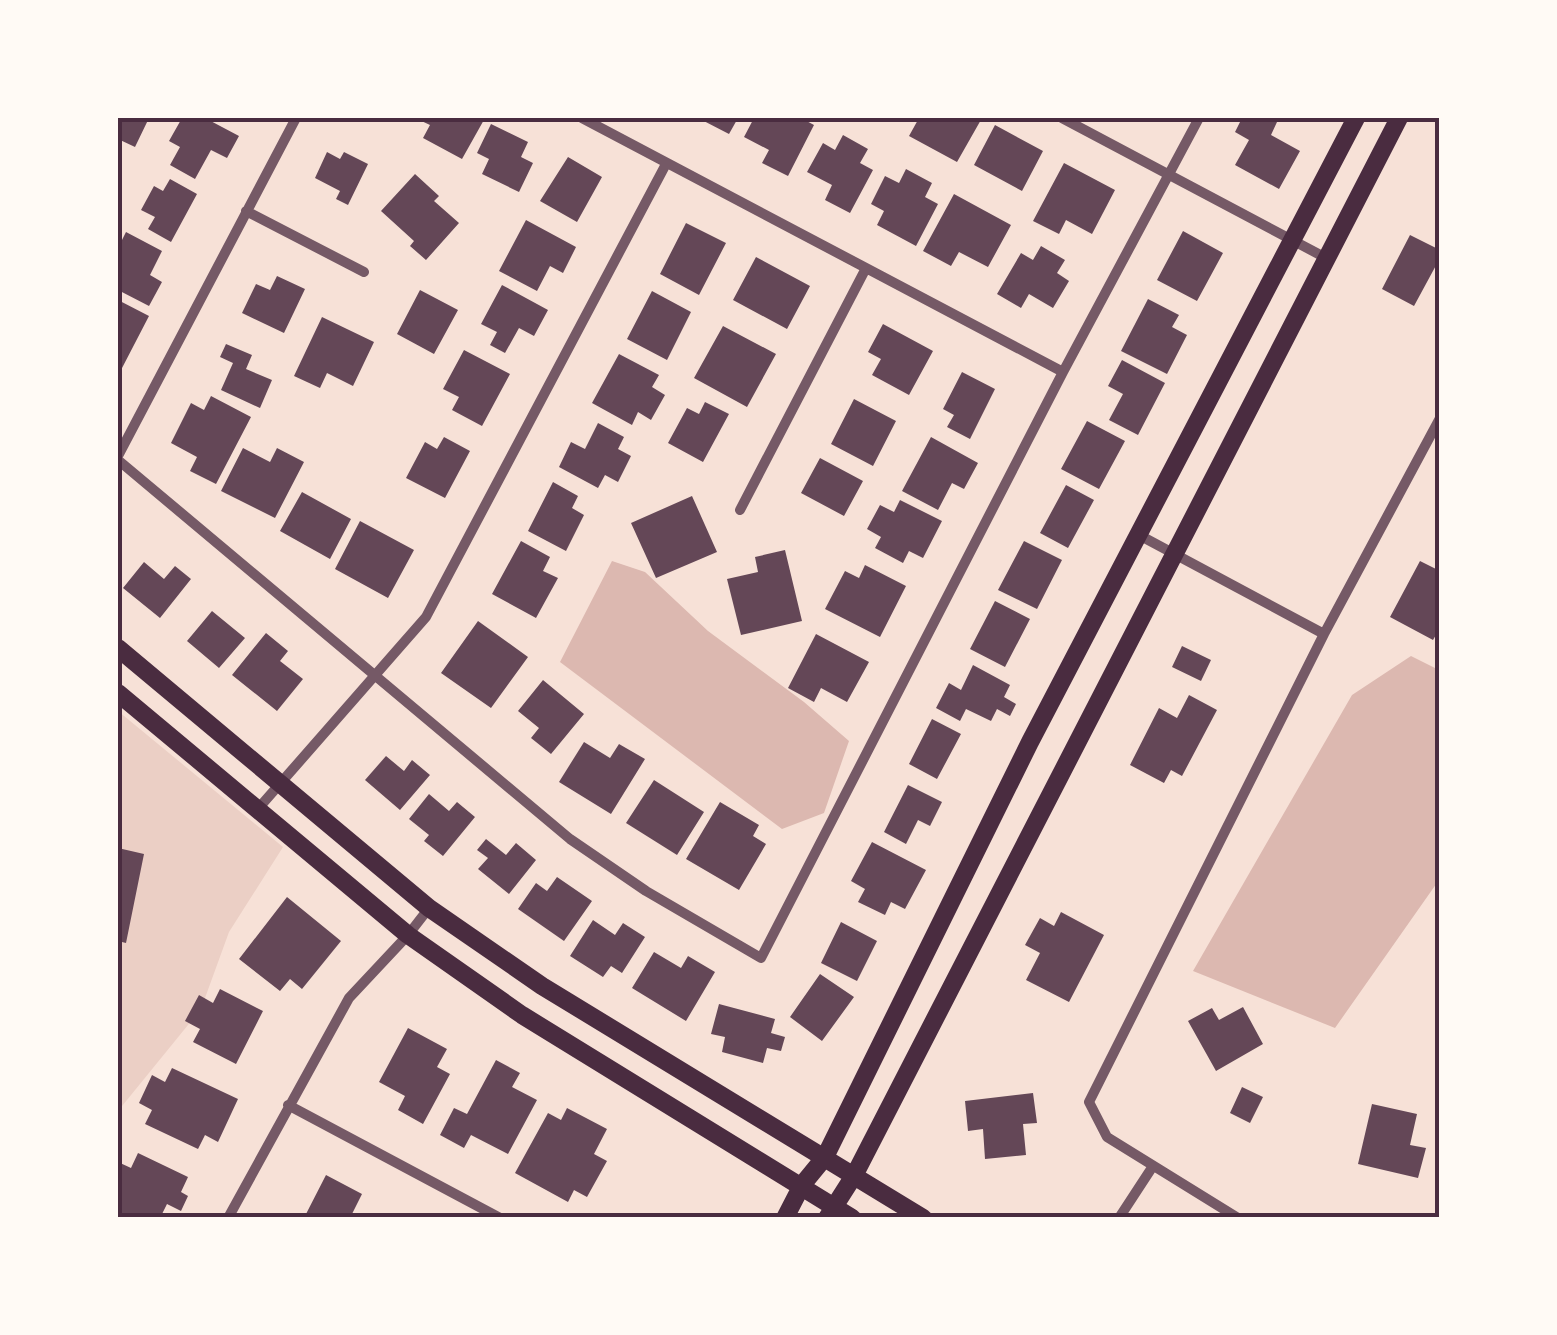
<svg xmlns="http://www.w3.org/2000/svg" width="1557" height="1335" font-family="Cabin,sans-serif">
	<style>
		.green { fill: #ebcfc5 }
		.water { fill: #dcb8b0 }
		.building { fill: #644757 }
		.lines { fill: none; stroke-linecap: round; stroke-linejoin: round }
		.minor { stroke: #755966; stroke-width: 10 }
		.secondary { stroke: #4a2c40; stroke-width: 18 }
		.neatline { fill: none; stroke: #4a2c40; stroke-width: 4 }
	</style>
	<rect width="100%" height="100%" fill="#f7e1d7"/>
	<path class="green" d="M118 711 283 847 229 932 201 1009 118 1111Z"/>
	<path class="water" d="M612 561 645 572 708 631 804 702 849 741 824 813 782 829 560 662Z
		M1411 656 1439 670V880L1335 1028 1193 971 1352 695Z"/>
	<path class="building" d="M118 118H149L135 147 118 139Z
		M182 118H205L239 136 227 158 211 150 195 179 170 165 180 147 169 141Z
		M415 118H485L462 159 423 138 430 125Z
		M698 118H738L729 134Z
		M754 118H801L814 125 788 176 762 163 769 150 744 137Z
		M919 118H982L957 162 909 136Z
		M1242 118H1268L1277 122 1271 135 1300 151 1279 189 1235 165 1249 140 1235 132Z
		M491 124 528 142 521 157 533 163 519 192 482 174 489 159 477 153Z
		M995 125 1043 151 1022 191 974 165Z
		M843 135 868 149 860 163 873 170 850 213 825 200 832 185 807 172 823 143 835 150Z
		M327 152 340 159 344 152 368 164 348 205 336 199 340 191 315 178Z
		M568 157 602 177 577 222 540 201Z
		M1064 163 1115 190 1092 234 1066 220 1059 234 1033 221Z
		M906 169 932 183 925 197 938 204 916 246 877 225 884 211 871 204 885 176 899 183Z
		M415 174 439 196 434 201 459 223 426 260 410 246 414 241 381 211Z
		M170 179 197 194 171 242 148 229 155 217 141 210 154 186 163 191Z
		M954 194 1011 225 988 267 959 252 951 266 923 251Z
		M526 220 576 247 563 273 550 266 537 291 499 271Z
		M686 223 726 243 699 295 660 274Z
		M1183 231 1223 253 1197 301 1157 280Z
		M126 232 162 251 150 275 162 282 149 306 118 290V248Z
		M1410 235 1440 250V258L1414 306 1382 289Z
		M1041 246 1065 260 1057 273 1069 281 1053 308 1029 294 1021 308 997 294 1021 253 1033 260Z
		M756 257 810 286 787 329 733 300Z
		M277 276 305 289 284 333 242 313 256 284 270 290Z
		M502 285 548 310 534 336 519 328 505 353 490 345 497 332 481 324Z
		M420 290 458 310 434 354 397 334Z
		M652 291 691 312 667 360 627 339Z
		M1148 299 1179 315 1172 327 1187 335 1167 374 1121 351Z
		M118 300 149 316 121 370 118 369Z
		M322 317 374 342 353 386 327 373 320 388 294 376Z
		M883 324 933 351 909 395 872 375 881 359 868 352Z
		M723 326 776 354 747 407 694 378Z
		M226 344 252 355 246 369 272 380 260 408 221 390 233 363 220 357Z
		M464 350 510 374 482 426 452 410 459 397 443 389Z
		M619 354 659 375 652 387 665 395 651 420 638 412 632 425 592 403Z
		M1122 360 1165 383 1138 435 1109 420 1123 394 1108 386Z
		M962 372 995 389 970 439 947 427 954 415 943 409Z
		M211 396 251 417 216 484 190 471 197 457 171 443 191 403 204 410Z
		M854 399 896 421 873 466 831 444Z
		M705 402 729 414 703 462 668 443 687 408 699 414Z
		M1087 421 1125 441 1099 489 1061 469Z
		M598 423 624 437 618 449 631 456 618 482 605 475 598 488 559 467 571 442 585 449Z
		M444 437 470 451 445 498 406 478 425 442 437 449Z
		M931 437 978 463 964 489 952 483 938 510 902 491Z
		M243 448 270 462 277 448 304 462 275 518 221 491Z
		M820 458 863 481 844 516 801 493Z
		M553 482 578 496 572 508 584 515 566 551 528 531Z
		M1066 485 1094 500 1068 548 1040 533Z
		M302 492 351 519 330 559 280 531Z
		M692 496 717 552 656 578 631 523Z
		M900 500 942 521 923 558 909 551 903 563 875 548 881 537 867 529 880 505 894 512Z
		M360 521 414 550 388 598 335 569Z
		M521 541 550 557 543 571 558 578 536 618 492 594Z
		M1024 541 1062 560 1037 609 998 590Z
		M785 550 802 621 741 635 727 579 758 572 755 557Z
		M1420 561 1440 571V628L1433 640 1390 617Z
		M144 562 164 579 175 566 191 579 160 618 123 588Z
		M865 565 906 586 880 637 825 609 845 571 859 578Z
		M995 601 1030 619 1005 667 970 649Z
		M212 611 245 638 219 668 187 641Z
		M478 621 528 657 491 708 441 673Z
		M266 633 288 651 280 661 303 679 277 711 232 675Z
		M816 634 869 662 847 702 821 688 814 702 788 688Z
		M1182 646 1211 660 1201 681 1172 667Z
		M973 665 1010 685 1004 697 1016 704 1010 716 997 709 991 721 966 709 960 721 936 708 949 683 961 690Z
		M543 680 584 714 551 754 531 738 539 728 518 711Z
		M1189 695 1217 710 1182 776 1171 770 1164 783 1130 765 1159 708 1177 718Z
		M932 719 961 734 937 779 909 764Z
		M584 742 610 758 619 744 645 759 611 814 559 782Z
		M386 756 404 771 412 760 430 775 400 810 365 780Z
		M654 780 704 812 677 855 626 823Z
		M908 785 942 802 930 826 918 820 906 844 884 832Z
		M429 794 449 811 457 802 475 817 443 856 424 841 429 835 409 819Z
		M720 802 759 825 753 836 766 844 739 890 686 859Z
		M486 839 506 855 516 843 536 860 509 894 478 869 488 858 477 850Z
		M872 842 926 870 905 909 891 902 885 915 858 902 865 889 851 881Z
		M118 848 144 854 126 943 118 941Z
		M557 877 592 901 564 941 518 909 536 883 547 891Z
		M287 897 341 941 302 989 290 979 280 991 239 959Z
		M1061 912 1104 935 1069 1002 1026 980 1040 953 1025 945 1040 918 1054 926Z
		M593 920 615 935 623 923 645 937 622 973 611 966 603 977 570 956Z
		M841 922 877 941 857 981 821 963Z
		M654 952 681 968 688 956 715 972 686 1021 632 988Z
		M820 974 854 997 822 1041 790 1017Z
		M220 989 263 1011 236 1064 193 1042 200 1029 185 1021 199 995 213 1003Z
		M719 1004 775 1019 771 1033 785 1037 781 1051 767 1048 763 1063 722 1052 725 1037 711 1034Z
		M1243 1007 1263 1044 1216 1071 1188 1021 1212 1008 1219 1020Z
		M408 1028 447 1049 437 1067 450 1074 423 1124 398 1110 405 1096 379 1082Z
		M496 1060 520 1073 512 1087 537 1100 508 1154 471 1135 464 1148 440 1135 454 1108 467 1114Z
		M172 1068 238 1099 218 1142 205 1135 198 1149 145 1124 152 1110 139 1103 152 1075 165 1082Z
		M1242 1087 1263 1097 1250 1123 1230 1113Z
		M1033 1093 1037 1123 1023 1124 1026 1155 985 1159 983 1129 968 1131 965 1101Z
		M1372 1104 1417 1114 1410 1145 1426 1148 1418 1178 1358 1164Z
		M567 1108 607 1129 594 1154 607 1161 587 1197 574 1190 568 1202 515 1173 548 1113 561 1120Z
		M138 1153 188 1177 181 1192 188 1196 181 1211 167 1204 160 1218H118V1162L131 1168Z
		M326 1175 362 1194 350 1218H314L306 1214Z"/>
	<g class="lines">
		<path class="minor" d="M582 118 1063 372
			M1062 118 1326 258
			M246 211 364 272
			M118 456 296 118
			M118 460 570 839 646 891 761 958 1063 372 1199 118
			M740 510 865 270
			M1139 535 1324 634
			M257 810 426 617 666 164
			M288 1105 500 1218
			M228 1218 349 998 408 935 429 908
			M1119 1218 1153 1166
			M1238 1218 1107 1137 1089 1102 1324 634 1440 418"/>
		<path class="secondary" d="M118 648 429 908 542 986 923 1218
			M118 693 408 935 522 1015 852 1218
			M785 1218 802 1185 825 1157 1030 742 1356 118
			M827 1218 855 1174 1399 118"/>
	</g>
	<rect width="1557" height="1335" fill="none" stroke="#fffaf5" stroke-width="240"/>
	<rect x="120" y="120" width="1317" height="1095" class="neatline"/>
</svg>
